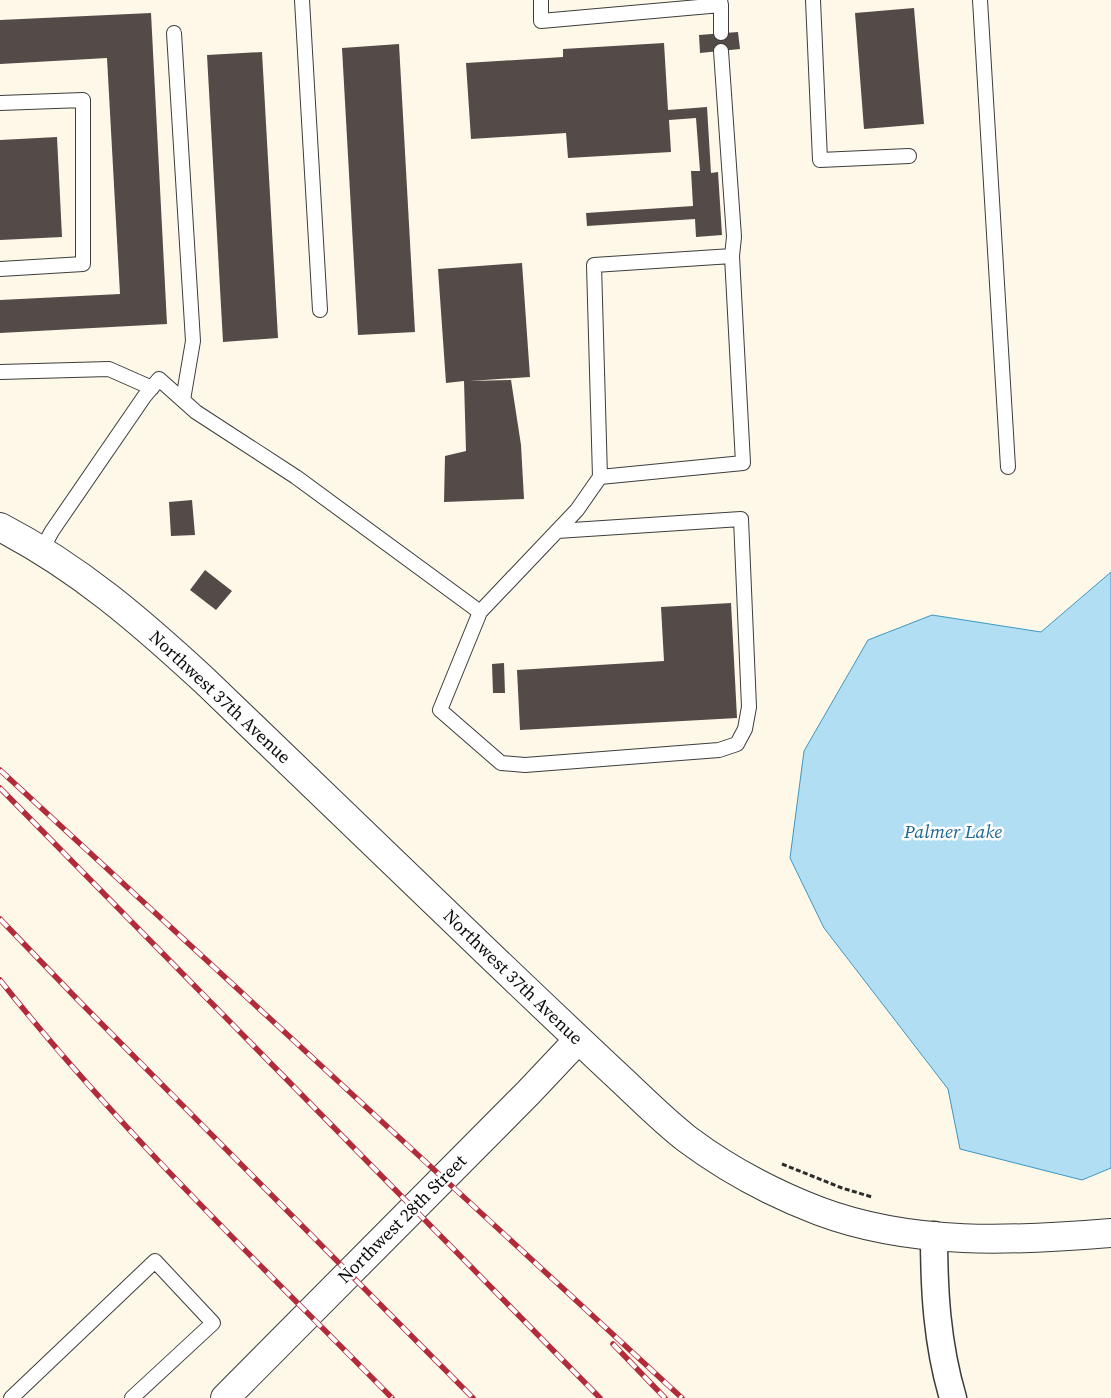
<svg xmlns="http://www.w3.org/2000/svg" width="1111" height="1398" font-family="'Source Serif 4',serif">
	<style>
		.water { fill: #b1def2; stroke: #3c97c5 }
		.building { fill: #524b47 }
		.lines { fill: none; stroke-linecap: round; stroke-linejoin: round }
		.service-casing { stroke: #3d3d3d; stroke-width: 16 }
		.minor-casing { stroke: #3d3d3d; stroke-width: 29 }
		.tertiary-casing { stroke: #3d3d3d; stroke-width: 30 }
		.path { stroke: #2c2c2c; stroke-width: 3; stroke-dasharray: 5 2.5; stroke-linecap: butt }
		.service { stroke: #fff; stroke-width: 14 }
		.minor { stroke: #fff; stroke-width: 26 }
		.tertiary { stroke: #fff; stroke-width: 28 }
		.rail-casing { stroke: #b22b3a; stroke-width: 5.5 }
		.rail { stroke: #fff; stroke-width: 4; stroke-dasharray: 11; stroke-linecap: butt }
		.labels { text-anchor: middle; stroke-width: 5; stroke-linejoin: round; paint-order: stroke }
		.street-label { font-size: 18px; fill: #0a0a0a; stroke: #fff }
		.water-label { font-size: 19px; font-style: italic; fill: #1c6794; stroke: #fff }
	</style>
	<rect width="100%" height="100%" fill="#fef8e9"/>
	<path class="water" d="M1111 572V1168L1082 1180 960 1149 948 1089 824 928 790 858 804 751 868 640 932 615 1041 632Z"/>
	<path class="building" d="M914 8 924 124 864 129 855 13Z
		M151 13 167 324 0 333V300L120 294 107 58 0 64V20Z
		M738 32 740 49 700 53 699 35Z
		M664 43 668 110 707 107 711 173 718 172 722 235 696 237 695 219 587 226 586 213 693 206 691 171H700L696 118 669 120 671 152 568 158 566 133 471 139 466 63 563 57V49Z
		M399 44 415 332 358 335 342 48Z
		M262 52 278 338 223 342 207 55Z
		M57 137 62 237 0 240V140Z
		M522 263 530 377 469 381 511 380 521 445 524 499 444 502 445 456 466 451 464 381 446 383 438 269Z
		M192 500 195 535 171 536 169 502Z
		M205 570 232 591 216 610 190 590Z
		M731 603 737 718 520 730 517 670 664 661 661 607Z
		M504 663 505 693H493L492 664Z"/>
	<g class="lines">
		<g class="service-casing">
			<path id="service" d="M302 0 320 310
				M541 0V21L721 5 720 0
				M813 0 820 160 909 156
				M980 0 1008 467
				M721 5V33
				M174 33 193 341 183 400
				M721 51 734 237 732 256 743 463 600 477 594 265 732 256
				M0 103 83 100V264L0 269
				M0 372 109 369 152 388
				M42 549 52 531 144 397 159 379 196 412 296 477 480 612 577 510 600 477
				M480 612 440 710 501 763 525 765 719 750 737 744 745 729 749 707 741 519 557 531
				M11 1398 155 1261 213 1323 132 1398"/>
		</g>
		<g class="minor-casing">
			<path id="minor" d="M934 1235C934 1291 937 1344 953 1398"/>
		</g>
		<g class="tertiary-casing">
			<path id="tertiary" d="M0 527C79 568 140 621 205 681 302 774 399 867 495 960 538 1001 581 1042 625 1083 645 1102 665 1122 687 1139 727 1169 772 1193 819 1211 912 1246 1014 1241 1111 1233
				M225 1398 528 1093 578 1040"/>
		</g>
		<path class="path" d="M782 1164 842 1188 872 1197"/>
		<use href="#service" class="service"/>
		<use href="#minor" class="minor"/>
		<use href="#tertiary" class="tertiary"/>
		<g class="rail-casing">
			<path id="rail" d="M0 770 682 1398
				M0 788 600 1398
				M0 919 78 1000 473 1398
				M0 980C119 1130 258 1262 392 1398
				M613 1344 665 1398"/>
		</g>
		<use href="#rail" class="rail"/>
	</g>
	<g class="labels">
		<g class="street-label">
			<text transform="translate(220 697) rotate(43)" y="6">Northwest 37th Avenue</text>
			<text transform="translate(513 977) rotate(44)" y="6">Northwest 37th Avenue</text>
			<text transform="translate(402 1219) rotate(-45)" y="6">Northwest 28th Street</text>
		</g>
		<g class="water-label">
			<text x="953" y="838">Palmer Lake</text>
		</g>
	</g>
</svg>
